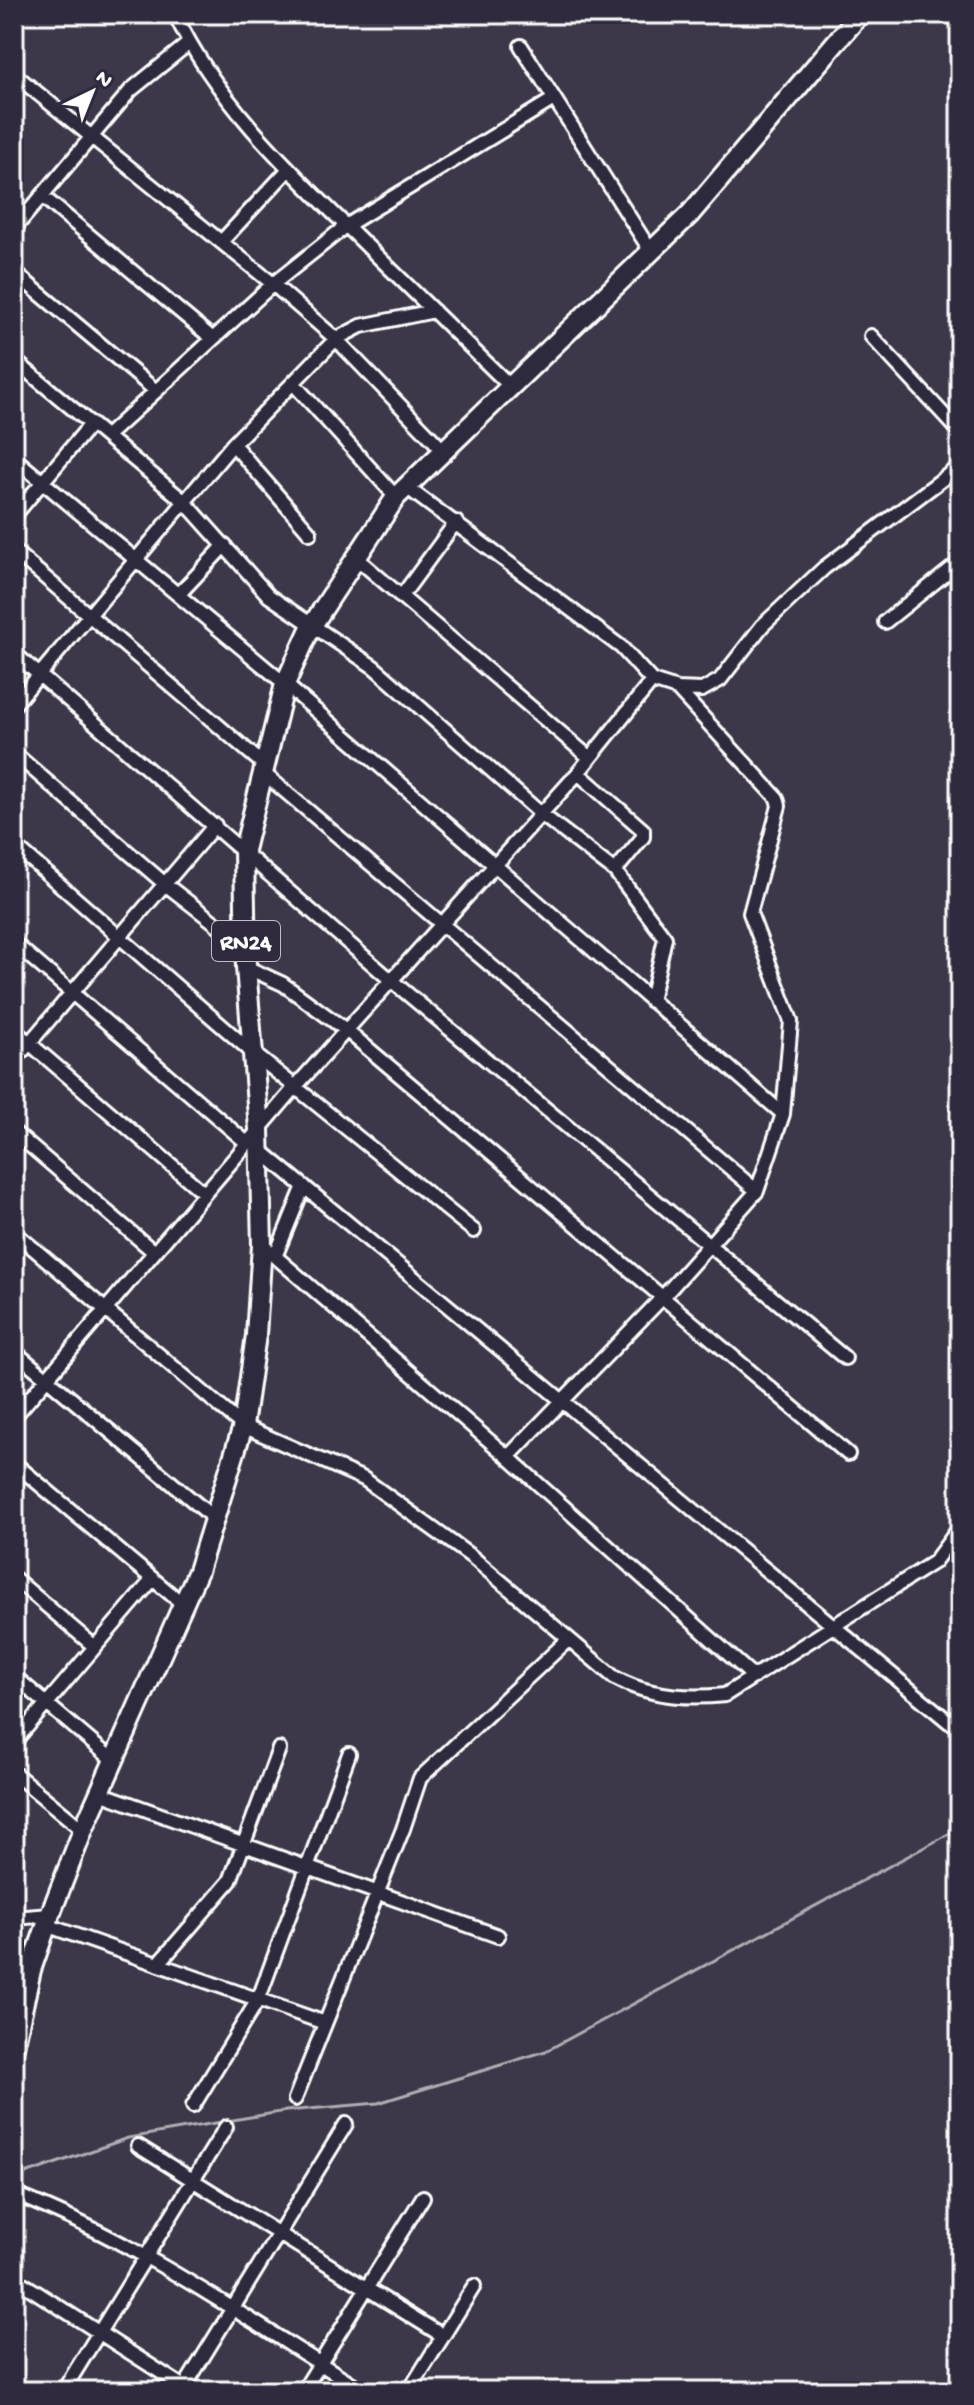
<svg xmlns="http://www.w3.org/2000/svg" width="974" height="2405" font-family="'Gochi Hand',sans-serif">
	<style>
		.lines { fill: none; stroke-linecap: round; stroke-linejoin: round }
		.stream { stroke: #afadb4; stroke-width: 3 }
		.street-casing { stroke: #fff; stroke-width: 18 }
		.primary-casing { stroke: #fff; stroke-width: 24 }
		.street { stroke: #2f2a3d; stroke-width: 12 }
		.primary { stroke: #2f2a3d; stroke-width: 18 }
		.labels { text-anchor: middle; stroke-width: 8; stroke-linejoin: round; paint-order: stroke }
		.shield { fill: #2f2a3d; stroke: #c1bfc5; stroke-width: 2 }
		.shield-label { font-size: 24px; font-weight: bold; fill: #fff }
	</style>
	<rect width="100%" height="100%" fill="#3c3749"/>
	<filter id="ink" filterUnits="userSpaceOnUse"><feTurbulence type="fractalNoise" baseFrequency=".0125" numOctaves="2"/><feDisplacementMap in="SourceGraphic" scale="16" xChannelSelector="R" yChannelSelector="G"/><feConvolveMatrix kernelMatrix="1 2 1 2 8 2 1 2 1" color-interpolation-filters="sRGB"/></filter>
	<g filter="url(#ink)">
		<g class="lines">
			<path class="stream" d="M14 2178 128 2138 286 2111 378 2103 546 2051 960 1828"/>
			<g class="street-casing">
				<path id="street" d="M175 14C216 102 292 173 361 240 411 289 460 337 510 386
					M521 46 652 253
					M14 74 273 284 336 339 442 449
					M42 196 213 339
					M14 229 131 90 189 43
					M221 242 288 170
					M14 272 156 391
					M871 336 960 432
					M14 360 185 502 269 596 374 667 541 814 615 871 665 938 651 1001
					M293 383 396 497
					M108 435 273 284 346 226 554 99
					M233 444 310 533
					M14 458 285 684 783 1114
					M405 486 621 647 652 681 677 689 702 690 720 680 762 626 824 568 960 466
					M14 516 91 424
					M14 551 263 764
					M354 556 590 758
					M179 594 225 545
					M401 597 456 522
					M885 622 960 562
					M14 653 392 981 845 1358
					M14 705 233 444 336 339 361 326 434 311
					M14 753 165 884 246 947
					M261 771 757 1191
					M578 773 643 830V837L615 871
					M14 845 253 1053 474 1231
					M14 943 247 1143
					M246 967 283 984 346 1030 848 1454
					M14 1030 204 1193
					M14 1061 215 825
					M14 1132 154 1252
					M260 1150 949 1722 960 1714
					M14 1232 243 1426 364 1479 472 1557 615 1678C648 1696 688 1699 725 1695L934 1562 960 1527
					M262 1245 508 1457 754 1677
					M275 1257 304 1186
					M14 1351 216 1520
					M14 1417 297 1085 578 773 652 681
					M508 1457 663 1297 757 1191 783 1114 791 1021 750 913 779 806 777 798 677 689
					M14 1463 184 1605
					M14 1578 95 1647
					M14 1676 114 1761
					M14 1742 153 1579
					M14 1773 83 1830
					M100 1793 498 1936
					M14 1918 50 1915
					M46 1925 325 2023
					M160 1962 230 1881 279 1749
					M295 2099 403 1829 420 1778 569 1639
					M193 2106 259 1998 349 1754
					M138 2146 443 2336
					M14 2194C139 2242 250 2321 364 2391
					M14 2278 190 2391
					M14 2390 17 2391
					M63 2391 226 2127
					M182 2391 346 2124
					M303 2391 423 2197
					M409 2391 474 2286"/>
			</g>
			<g class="primary-casing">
				<path id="primary" d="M14 2047 31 1970 50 1915 83 1830 198 1571 243 1426 256 1335 262 1245 259 1129 246 967 244 850 285 684 311 627 396 497 690 214 860 14"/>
			</g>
			<use href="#street" class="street"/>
			<use href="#primary" class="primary"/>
		</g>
	</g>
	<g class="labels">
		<rect class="shield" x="212" y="921" width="68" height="40" rx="6"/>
		<g class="shield-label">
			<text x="246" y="949">RN24</text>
		</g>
	</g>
	<rect width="974" height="2405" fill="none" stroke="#2f2a3d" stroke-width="48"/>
	<rect x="24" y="24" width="926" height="2357" fill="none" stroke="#fff" stroke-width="3" filter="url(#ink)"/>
	<g transform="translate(92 92) rotate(43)" stroke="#2f2a3d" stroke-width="6" paint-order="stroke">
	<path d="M0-6L14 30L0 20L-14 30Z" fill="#ffffff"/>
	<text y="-12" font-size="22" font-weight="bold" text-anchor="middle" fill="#ffffff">N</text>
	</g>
</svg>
